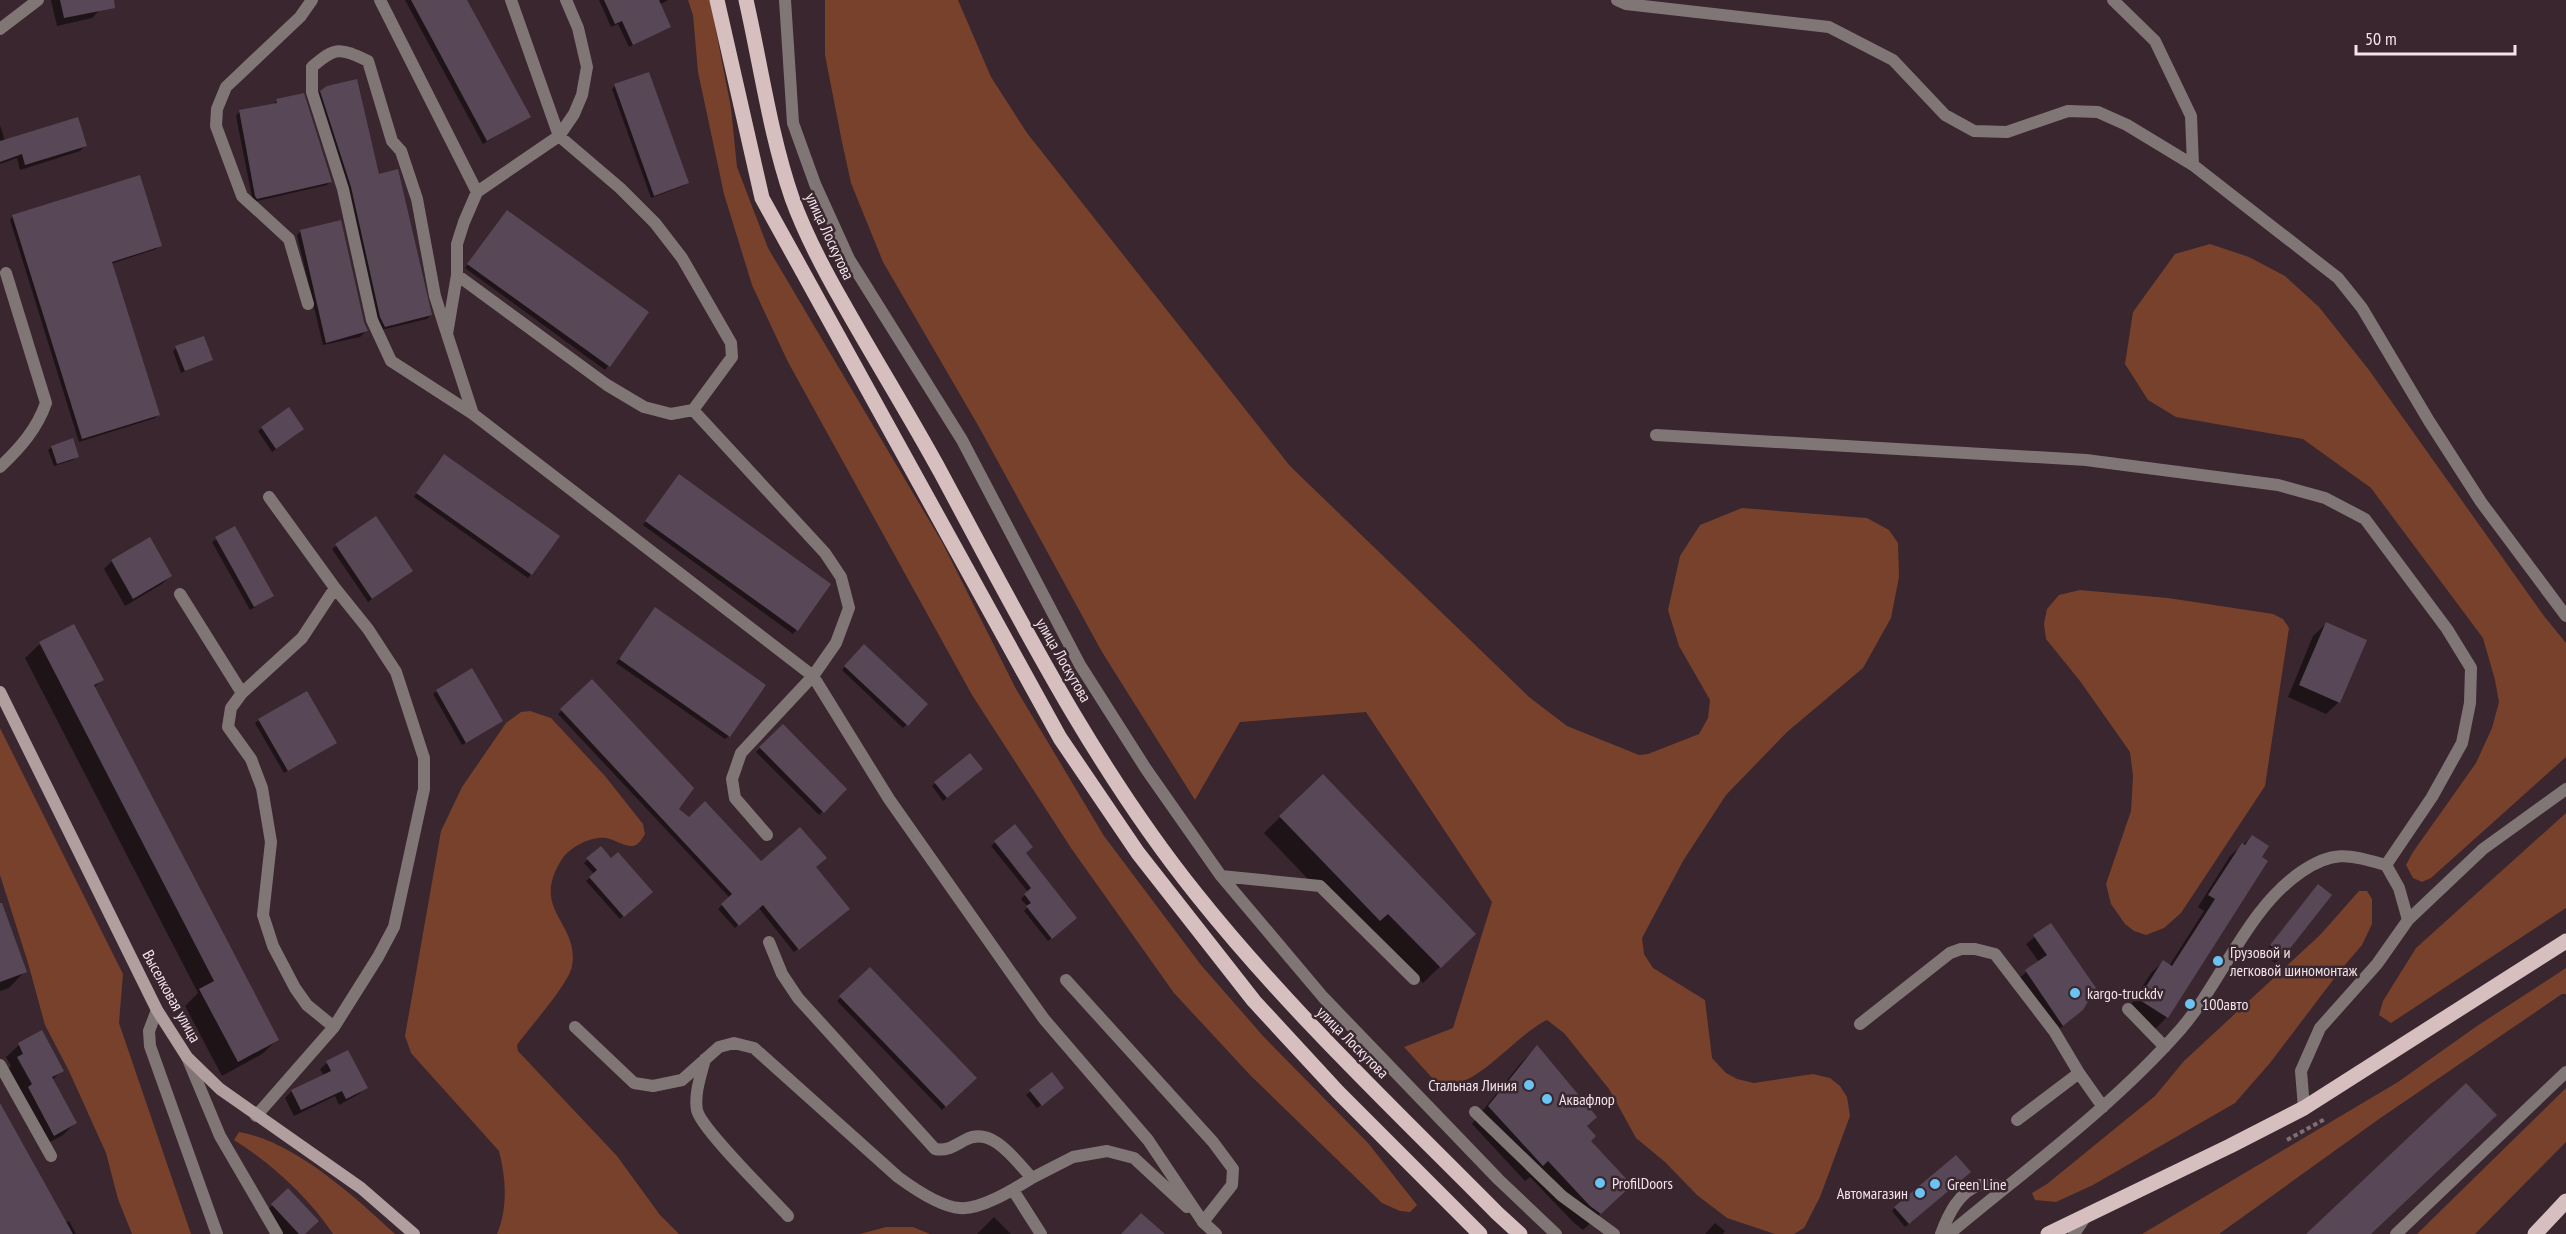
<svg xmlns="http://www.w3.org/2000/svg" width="2566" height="1234" font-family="'PT Sans Narrow',sans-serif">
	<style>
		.green { fill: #78412c }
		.shadow { fill: #0007 }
		.building { fill: #584857 }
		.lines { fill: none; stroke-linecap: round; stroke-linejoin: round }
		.path { stroke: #7f6e74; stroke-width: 4; stroke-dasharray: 4.5 3; stroke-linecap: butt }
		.lane { stroke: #817676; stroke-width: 12 }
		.street { stroke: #817676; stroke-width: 12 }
		.secondary { stroke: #b19f9f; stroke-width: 12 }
		.primary { stroke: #d7bfbf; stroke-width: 15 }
		.poi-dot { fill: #6ac3f1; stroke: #39262e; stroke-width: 2 }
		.labels { text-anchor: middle; stroke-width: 5; stroke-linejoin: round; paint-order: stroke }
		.street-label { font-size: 16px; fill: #f2e4e9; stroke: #39262e }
		.poi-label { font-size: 16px; fill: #f2e4e9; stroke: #39262e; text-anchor: start }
	</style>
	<rect width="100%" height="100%" fill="#39262e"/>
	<path class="green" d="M688 0H710L731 108 737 167 768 248 942 542 1016 689 1104 836 1201 965 1263 1036 1368 1143 1417 1205 1410 1212 1400 1211 1382 1203 1251 1076 1174 993 1071 848 972 695 788 362 752 285 724 194 698 72 693 15Z
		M825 0H958L991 77 1027 133 1290 466 1529 697 1567 726 1639 755 1648 754 1699 734 1708 718 1710 700 1679 646 1668 610 1680 556 1700 525 1742 508 1867 518 1889 530 1898 543 1899 577 1891 618 1863 668 1787 732 1726 795 1683 861 1642 938 1644 954 1653 968 1705 1000 1712 1058 1726 1073 1737 1079 1754 1083 1813 1074 1830 1078 1840 1086 1847 1097 1850 1116 1820 1197 1804 1228 1794 1234H1775L1727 1218 1697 1195 1665 1162 1636 1138 1609 1089 1564 1033 1547 1020C1521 1032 1481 1080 1458 1082 1451 1083 1442 1082 1435 1081L1404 1047 1453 1028 1492 902 1366 712 1240 722 1195 800 1102 652 979 427 883 262 851 183 842 142 825 55Z
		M2210 244 2249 257 2285 276 2319 307 2369 370 2544 616 2566 643V757L2431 878 2422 882 2413 878 2406 865 2413 852 2476 763 2492 728 2499 702 2495 680 2483 638 2371 488 2303 439 2176 417 2148 400 2125 364 2133 312 2175 254Z
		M2080 590 2168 598 2273 614 2283 619 2289 628 2265 786 2181 913 2164 928 2146 935 2134 931 2125 924 2111 904 2106 884 2131 811 2133 776 2130 752 2080 681 2046 639 2044 624 2047 609 2059 595Z
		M530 711 551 718 605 776 643 824 645 834C642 839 638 846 632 846 623 846 614 839 606 838 591 836 570 847 562 859 529 911 580 922 572 966 569 984 529 1028 517 1045L518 1051 617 1156 660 1215 679 1234H497C508 1208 506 1178 499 1151L411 1053 405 1036 441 831 462 787 506 723 521 712Z
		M0 728 123 974 119 1023 191 1234H132L118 1199 106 1153 69 1071 45 1025 28 963 0 875Z
		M2566 813V908L2391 1023 2379 1015 2383 1001 2416 948Z
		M2359 891H2367L2372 899V924L2362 945 2339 972 2270 1063 2235 1103 2093 1185 2056 1202 2035 1200 2032 1193 2047 1184 2155 1096 2184 1061 2320 935Z
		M2566 968V994H2562L2379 1119 2219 1234H2142L2398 1082 2477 1026Z
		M2566 1088V1142L2475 1234H2417Z
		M239 1132C294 1141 355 1197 395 1234H333C308 1197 272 1164 234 1140Z
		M886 1227H913L930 1234H860Z"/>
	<path class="shadow" d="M51 0H98L100 10 92 18 57 26Z
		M405 0H465L529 117 483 144Z
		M599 0H668L659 5 669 26 629 47 618 24 611 27Z
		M615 86 687 183 683 186 651 198 612 89Z
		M321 91 378 176 431 315 427 319 381 330 317 94Z
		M277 100 330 182 327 185 253 202 236 116 239 112 274 104Z
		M0 125 5 141 85 146 80 151 20 170 17 158 0 164Z
		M507 212 647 313 605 370 465 268Z
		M13 216 160 245 156 249 111 264 159 414 155 418 79 442 10 220Z
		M301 231 363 322 366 331 360 337 323 345 297 235Z
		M176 348 212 359 181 373 173 351Z
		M288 409 298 433 272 452 258 431Z
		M52 447 77 456 73 460 54 466 48 450Z
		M440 459 558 537 528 578 414 497Z
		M676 480 829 584 793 634 643 525Z
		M376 519 407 575 368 602 332 549Z
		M234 528 273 596 250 610 212 542Z
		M112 561 170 576 162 584 125 606 104 569Z
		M652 613 729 736 725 739 616 663Z
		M2326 624 2339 702 2326 714 2288 697 2313 636Z
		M40 644 102 679 94 688 277 1040 262 1054 222 1076 185 1006 198 993 25 658Z
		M864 647 926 704 903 728 842 670Z
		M471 670 501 721 462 745 433 694Z
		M592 681 677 809 689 819 761 863 814 867 844 913 794 952 758 907 735 928 718 909 730 898 558 714Z
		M259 720 331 746 284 773 255 723Z
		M783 726 845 789 819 815 756 752Z
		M978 773 943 801 932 786 935 783Z
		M1280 817 1457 950 1423 983 1371 929 1363 937 1264 833Z
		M1015 826 1024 853 1072 922 1048 941 1024 911 1028 907 1021 899 1028 892 991 846Z
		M2252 837 2260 857 2266 861 2167 1017 2155 1029 2127 1011 2151 973 2163 962 2169 966 2204 911 2198 907 2230 856Z
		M601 848 611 860 651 892 620 919 586 881 594 874 584 863Z
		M2318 886 2283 955 2275 963 2263 954Z
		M0 902 25 971 9 988 0 991Z
		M2050 925 2073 1018 2054 1033 2018 979 2039 962 2026 944Z
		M870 969 975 1078 942 1110 837 1001Z
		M41 1032 62 1070 52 1080 75 1123 63 1135 41 1147 6 1071 11 1066 6 1057 19 1045Z
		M1537 1047 1585 1126 1614 1201 1583 1230 1574 1223 1530 1177 1525 1181 1472 1124 1520 1064Z
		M327 1063 366 1087 359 1094 339 1105 335 1096 294 1116 285 1098 292 1091 324 1076 320 1069Z
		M1051 1074 1059 1091 1037 1108 1026 1095Z
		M0 1111 65 1223 69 1221 76 1234H0Z
		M1965 1176 1905 1227 1892 1211 1895 1208Z
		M288 1190 304 1234H283L264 1213Z
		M994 1217 1011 1234H977Z
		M1715 1223 1725 1231 1723 1234H1705Z"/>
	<path class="building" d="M60 0H114L115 8 64 18Z
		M411 0H467L531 117 487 141Z
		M604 0H659L671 27 633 45 622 21 615 24Z
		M649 72 689 183 654 196 614 84Z
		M357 79 379 174 398 169 432 315 385 327 380 317 351 187 320 91 327 86Z
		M304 93 332 182 257 199 255 196 239 110 277 103 276 99Z
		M78 117 87 146 25 165 22 154 0 162V141Z
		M140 175 162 246 112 262 160 415 82 439 12 215Z
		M507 210 649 312 610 367 467 264Z
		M341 220 364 322 368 331 326 343 300 230Z
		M204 336 213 360 185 371 175 346Z
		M289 407 304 429 276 449 261 427Z
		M73 438 79 457 57 464 51 446Z
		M444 454 560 536 532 575 416 493Z
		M679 474 831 584 798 631 645 521Z
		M376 516 413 571 372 599 335 544Z
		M235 526 274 596 254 607 215 537Z
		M150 537 172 576 133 599 111 560Z
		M655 607 766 685 730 737 619 659Z
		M2326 622 2367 640 2340 703 2299 685Z
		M74 624 104 680 94 685 279 1040 238 1062 199 989 214 981 39 642Z
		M864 644 928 704 908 726 844 666Z
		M472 668 503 721 466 743 436 690Z
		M592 679 694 788 679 809 689 817 705 801 761 861 800 827 827 858 816 867 850 909 799 950 763 905 739 926 721 904 732 894 560 709Z
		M307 691 337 743 288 771 258 719Z
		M783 724 847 789 824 813 759 747Z
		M970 753 983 769 947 798 934 782Z
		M1323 774 1476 934 1441 968 1388 914 1380 921 1279 816Z
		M1015 824 1033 847 1026 853 1077 918 1052 939 1026 906 1031 903 1024 894 1031 888 994 841Z
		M2252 835 2269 846 2262 857 2268 861 2168 1018 2138 999 2163 960 2172 966 2215 899 2208 895 2242 843 2245 845Z
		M601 846 611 858 618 852 653 892 624 917 589 877 597 870 586 858Z
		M2318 884 2332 895 2284 956 2270 945Z
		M0 903H2L27 972 0 982Z
		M2051 923 2096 988 2083 1010 2063 1026 2025 970 2047 955 2033 935Z
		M870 967 977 1078 946 1107 839 996Z
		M42 1030 64 1071 52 1077 77 1123 54 1136 28 1087 32 1084 17 1057 23 1054 18 1043Z
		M1537 1045 1597 1117 1587 1126 1596 1136 1591 1141 1632 1185 1601 1214 1590 1206 1548 1161 1543 1166 1488 1106Z
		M348 1050 368 1088 346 1099 342 1091 301 1110 291 1090 331 1071 326 1061Z
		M1052 1072 1064 1088 1042 1106 1029 1090Z
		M2466 1083 2497 1115 2371 1234H2306Z
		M0 1103 73 1234H0Z
		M1956 1155 1971 1172 1909 1224 1894 1207Z
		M288 1188 319 1221 305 1234H299L271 1204Z
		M1141 1213 1165 1234H1121Z"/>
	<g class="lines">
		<path class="path" d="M2287 1140 2325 1119"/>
		<path class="lane" d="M380 0 477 192
			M511 0 559 136 620 188 655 223 682 258 731 343 732 357 693 410
			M566 0 578 28 587 67 582 95 574 114 559 136 477 192 464 222 457 244V275L447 334 473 414 813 676 889 799 1019 984 1044 1019 1148 1140 1203 1222
			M785 0 793 123 815 184 849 259 962 440 1080 665 1146 769 1221 876 1323 997 1499 1180 1556 1234
			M1617 0 1626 4 1829 27 1893 60 1945 115 1974 131 2007 132 2068 111 2098 112 2127 125 2193 165
			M2113 0 2155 41 2191 116 2193 165 2338 278 2362 308 2429 421 2481 502 2566 616
			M0 29 38 0
			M457 275 607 385 644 407 671 414 693 410 825 553 841 577 849 608 836 643 813 676 741 753 732 779 735 798 767 835
			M308 304 289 239 242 196 216 126 217 109 226 87 300 17 312 0
			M446 331 435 296 417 199 401 151 392 141 368 61C340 48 336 46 312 67V92L343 189 372 320 391 361 473 414
			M1656 435 2086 460 2278 485 2325 498 2365 519 2447 629 2471 668 2470 703 2462 743 2432 797 2386 865
			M0 467C20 448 37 429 46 403L6 273
			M269 497 335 588 302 638 242 693 231 708 228 727 251 759 262 788 271 842 263 915 273 946 295 988 307 1005 334 1027
			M180 594 242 693
			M1221 876 1320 886 1414 979
			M769 942 782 974 798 998 935 1149C948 1151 954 1146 965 1140 992 1125 1015 1160 1032 1178L1073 1157 1107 1151 1134 1158 1187 1207
			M1066 980 1213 1142 1233 1169 1232 1185 1203 1222
			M2128 1009 2165 1047
			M157 1010 149 1031 150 1046 217 1234
			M1860 1024 1950 953 1961 949H1975L1995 954 2054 1031 2079 1073 2103 1107
			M575 1027 634 1083 653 1086 682 1080 719 1047 734 1043 754 1048 898 1177C913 1188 941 1207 960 1208 981 1210 1014 1189 1032 1178
			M187 1057 220 1136 277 1234
			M705 1059C701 1075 694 1094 697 1110 700 1128 772 1198 788 1216
			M0 1065 51 1156
			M2304 1108 2301 1071 2320 1028 2377 964 2408 920 2483 849 2566 789
			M1475 1112 1562 1196 1614 1234
			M256 1116 334 1027 378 957 394 927 424 789V758L396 672 368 629 335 588
			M2017 1120 2079 1073
			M1013 1190 1041 1234
			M1941 1234C1948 1215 1959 1191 1980 1185 1988 1183 1997 1186 2005 1187
			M1949 1234C2028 1168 2112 1107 2180 1030 2222 982 2247 909 2301 872 2334 849 2350 855 2386 865L2399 888 2408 920
			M2074 1234 2086 1216
			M2396 1234 2566 1072"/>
		<path class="street" d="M1203 1222 1216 1234"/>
		<path class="secondary" d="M0 692 157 1010 187 1057 220 1089 361 1188 414 1234"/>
		<path class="primary" d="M717 0 762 198 1060 738 1138 853 1254 1001 1338 1092 1480 1234
			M746 0C761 66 770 134 792 198 805 234 824 270 843 303 875 360 910 416 941 473 1019 618 1094 767 1197 895 1288 1009 1395 1110 1497 1213L1520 1234
			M2048 1234 2230 1146 2304 1108 2566 941
			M2535 1234 2566 1201"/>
	</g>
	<g class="poi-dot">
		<circle cx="2218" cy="961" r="6"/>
		<circle cx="2075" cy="993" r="6"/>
		<circle cx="2190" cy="1004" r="6"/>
		<circle cx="1529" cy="1085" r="6"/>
		<circle cx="1547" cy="1099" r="6"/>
		<circle cx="1600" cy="1183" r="6"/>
		<circle cx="1935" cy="1184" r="6"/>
		<circle cx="1920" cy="1193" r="6"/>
	</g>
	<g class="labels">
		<g class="street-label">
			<text transform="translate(830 236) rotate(65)" y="6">улица Лоскутова</text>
			<text transform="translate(1064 660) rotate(60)" y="6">улица Лоскутова</text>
			<text transform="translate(172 996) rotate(61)" y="6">Выселковая улица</text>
			<text transform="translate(1353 1042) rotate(45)" y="6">улица Лоскутова</text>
		</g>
		<g class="poi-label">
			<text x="2230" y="958">Грузовой и<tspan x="2230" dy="18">легковой шиномонтаж</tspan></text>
			<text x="2087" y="999">kargo-truckdv</text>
			<text x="2202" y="1010">100авто</text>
			<text x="1517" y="1091" text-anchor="end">Стальная Линия</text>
			<text x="1559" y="1105">Аквафлор</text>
			<text x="1612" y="1189">ProfilDoors</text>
			<text x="1947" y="1190">Green Line</text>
			<text x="1908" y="1199" text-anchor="end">Автомагазин</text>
		</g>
	</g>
	<path d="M2356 45v9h159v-9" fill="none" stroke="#f2e4e9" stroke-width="3"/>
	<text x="2365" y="45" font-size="18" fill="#f2e4e9" stroke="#39262e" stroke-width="4.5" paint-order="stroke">50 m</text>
</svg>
